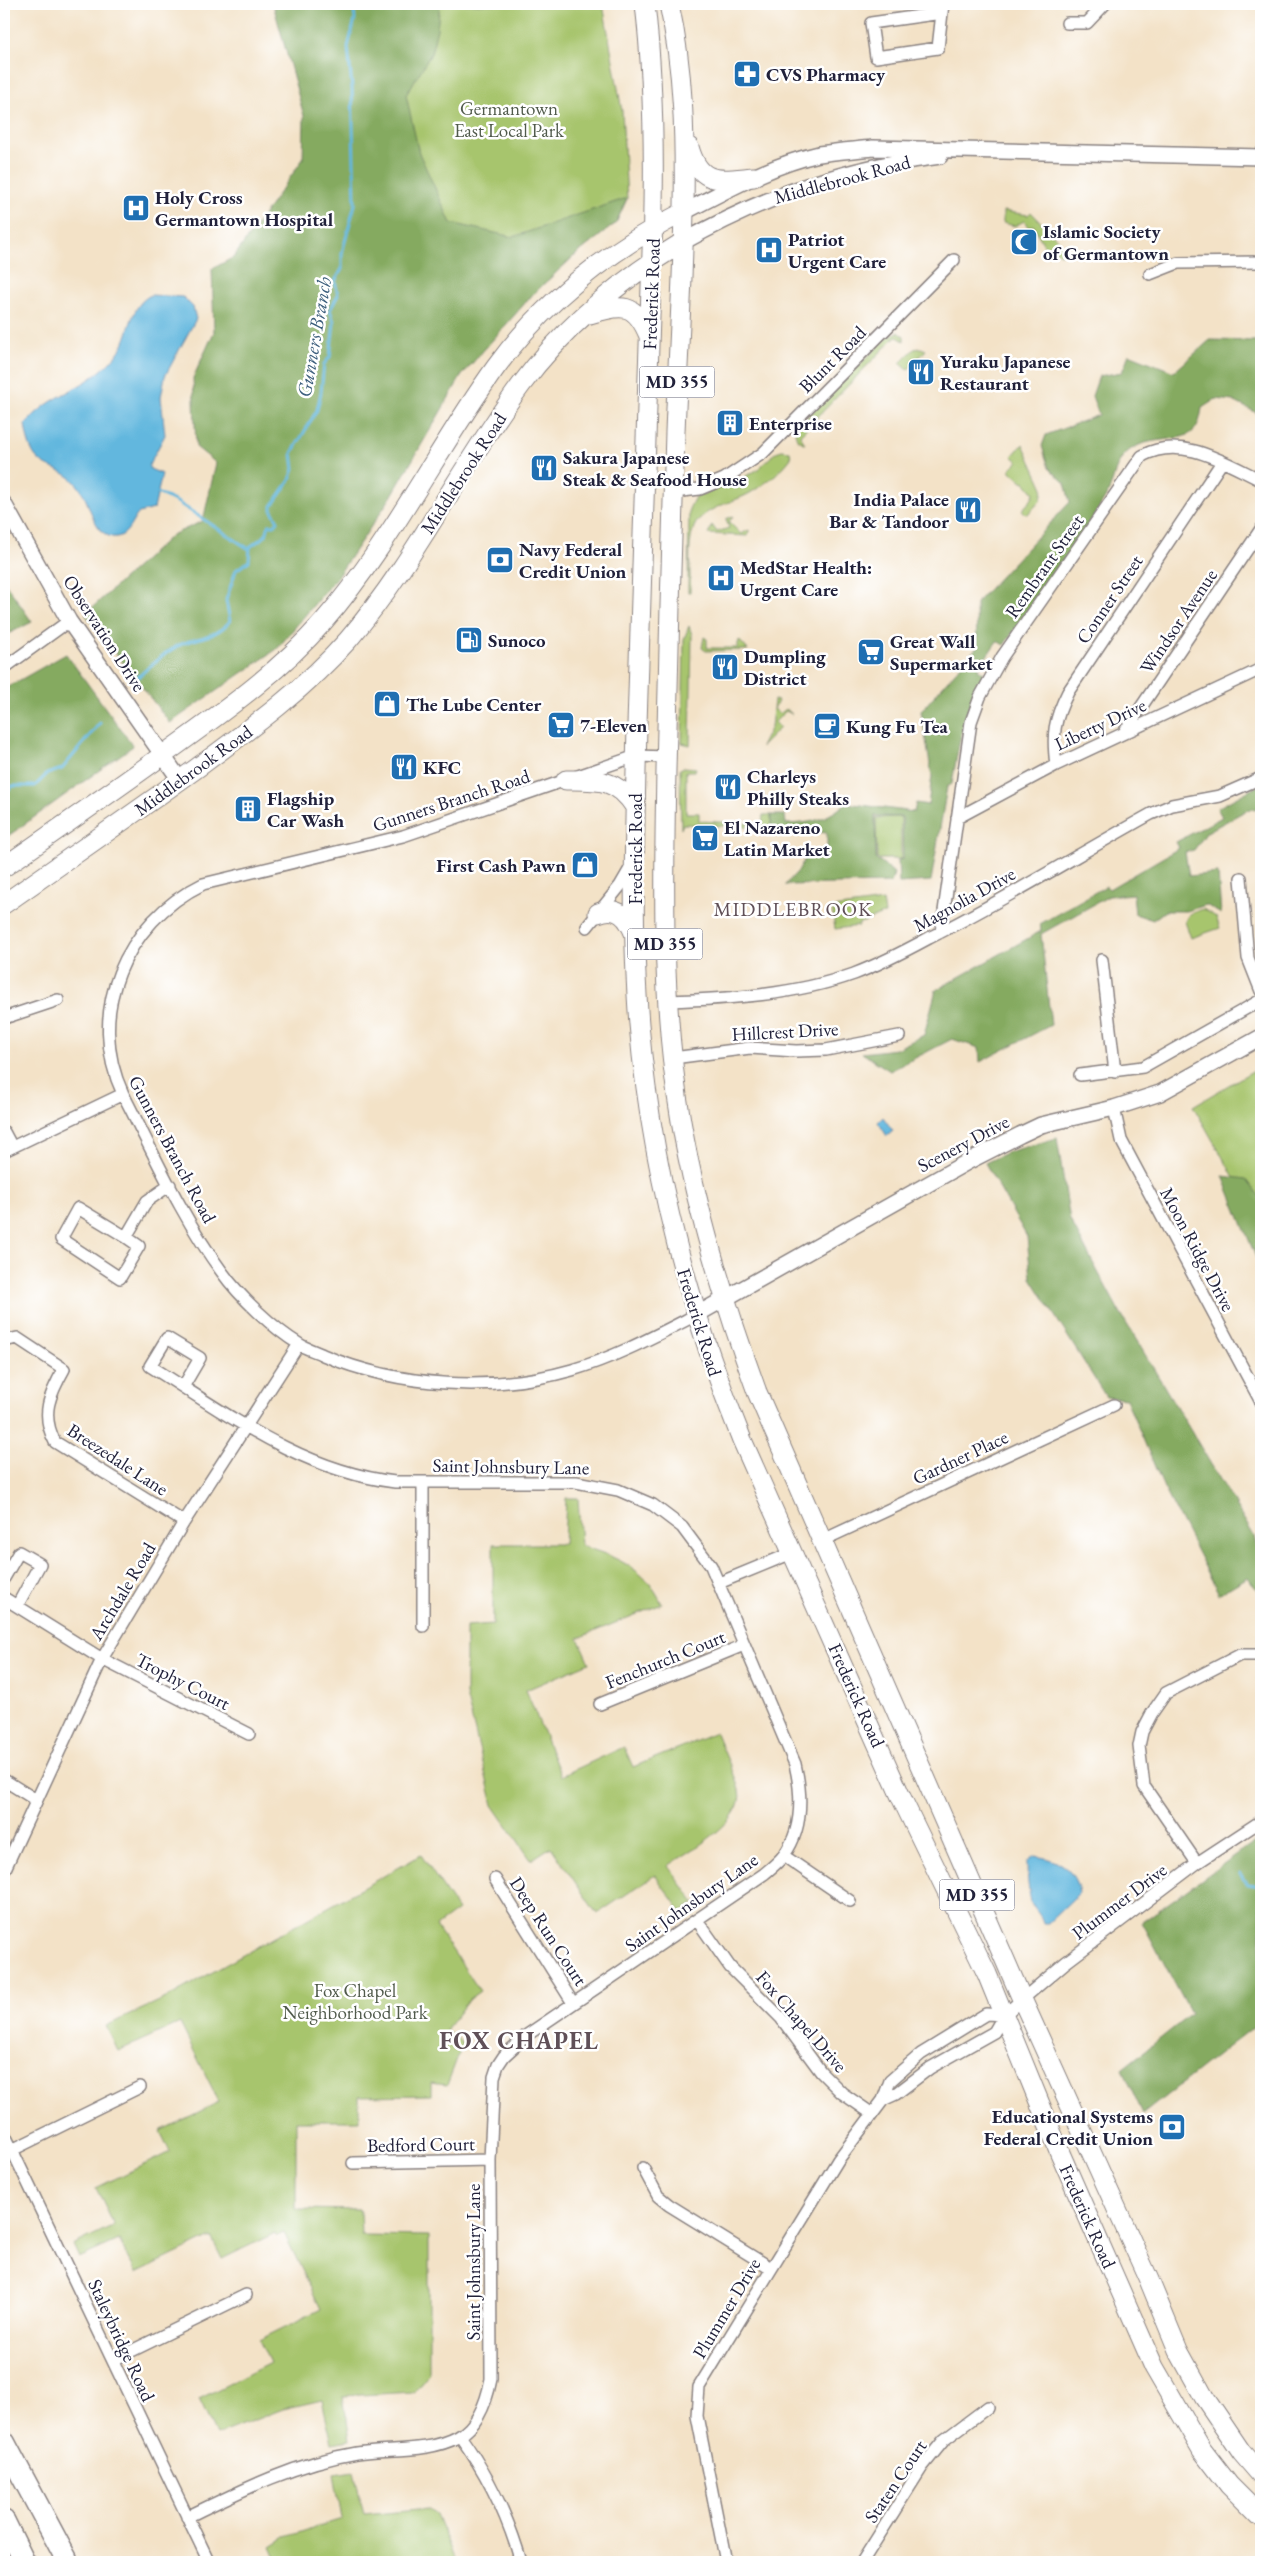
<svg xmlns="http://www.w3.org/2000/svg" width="1265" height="2566" font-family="'EB Garamond',serif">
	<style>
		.green { fill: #a7c56d; stroke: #647454 }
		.forest { fill: #85aa60; stroke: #54664e }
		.water { fill: #62b7de; stroke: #426c8c }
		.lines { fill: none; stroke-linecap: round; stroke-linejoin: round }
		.stream { stroke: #62b7de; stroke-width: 3 }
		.minor-casing { stroke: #8a8281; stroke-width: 14 }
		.tertiary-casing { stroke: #8a8281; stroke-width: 18 }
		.primary-casing { stroke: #8a8281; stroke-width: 21 }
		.motorway-casing { stroke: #8a8281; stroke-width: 24 }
		.minor { stroke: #fff; stroke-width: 11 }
		.tertiary { stroke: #fff; stroke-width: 15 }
		.primary { stroke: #fff; stroke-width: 19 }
		.motorway { stroke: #fff; stroke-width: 21 }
		.labels { text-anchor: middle; stroke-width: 5; stroke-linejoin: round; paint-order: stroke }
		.shield { fill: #fff; stroke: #646476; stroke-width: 1 }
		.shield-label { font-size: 18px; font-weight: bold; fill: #22223b }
		.poi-label { font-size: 19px; font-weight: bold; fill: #22223b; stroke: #fff; text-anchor: start }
		.park-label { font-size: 19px; fill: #515b4c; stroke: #fff }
		.street-label { font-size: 19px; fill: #22223b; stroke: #fff }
		.water-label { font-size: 20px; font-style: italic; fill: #3c5e7c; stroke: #fff }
		.neighbourhood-label { font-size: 20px; letter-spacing: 1px; fill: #605058; stroke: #fff }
		.district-label { font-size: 24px; font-weight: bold; letter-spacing: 1px; fill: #605058; stroke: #fff }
	</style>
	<rect width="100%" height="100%" fill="#fff"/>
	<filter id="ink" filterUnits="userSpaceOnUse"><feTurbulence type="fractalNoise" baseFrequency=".02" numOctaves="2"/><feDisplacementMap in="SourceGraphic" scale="10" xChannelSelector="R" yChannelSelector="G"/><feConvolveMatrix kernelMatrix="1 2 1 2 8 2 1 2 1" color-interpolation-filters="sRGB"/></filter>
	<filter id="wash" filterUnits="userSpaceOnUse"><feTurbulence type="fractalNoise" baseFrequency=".0096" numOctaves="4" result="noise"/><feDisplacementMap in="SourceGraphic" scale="20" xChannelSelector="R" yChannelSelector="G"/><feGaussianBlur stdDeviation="1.12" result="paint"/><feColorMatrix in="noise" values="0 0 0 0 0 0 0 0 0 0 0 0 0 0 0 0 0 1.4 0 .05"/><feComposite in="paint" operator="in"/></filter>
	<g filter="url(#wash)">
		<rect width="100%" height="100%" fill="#f3e2c7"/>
		<path class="green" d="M366 4H603L604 10 622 111 627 199 616 223 573 257 533 294 487 344 455 384Z
			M1003 211 1028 215 1031 212 1058 240 1063 252 1060 254 1052 248 1046 249 1033 225 1029 228 1024 221 1015 226 1003 223Z
			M898 332 904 336V341L896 336 800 435 805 444 797 439 795 433 798 426 886 338Z
			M921 348 926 350 908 370 900 363 914 349Z
			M1023 444 1043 488 1041 500 1027 515 1022 510 1031 500 1034 493 1024 481 1023 482 1009 470 1018 461 1012 456Z
			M782 450 790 451 791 458C781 472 765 484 750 493 733 503 699 508 693 530 687 548 691 573 690 592H688L689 509 695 497 733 483 757 470 776 452Z
			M733 516 729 522 741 534 749 530 748 536 708 534 712 525 717 532 729 528 726 519Z
			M689 626 692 635 690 745 682 743 684 639Z
			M704 637 707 639V648H737L739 640 748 650 706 651 702 648Z
			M774 700 778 701 774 709 780 714 786 709 792 714 786 711 775 722 780 728 761 747 771 727Z
			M684 767 696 768 695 771H686V813H699V821L762 824 763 815H771V828L683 824 681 829 680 769Z
			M901 817V859H877L876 818Z
			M883 901 885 914C875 915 869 922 859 923V926L835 929 832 908Z
			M1203 909 1216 917 1220 928 1191 938 1185 922 1189 914Z
			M1261 1066V1224L1193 1106Z
			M566 1498H578L581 1546C615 1556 647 1569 662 1604L578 1638 589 1663 526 1690 561 1776 624 1747 633 1767 716 1733C723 1751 734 1771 739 1790 747 1821 689 1851 668 1866L695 1903 681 1912 655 1875 597 1914 551 1847 531 1860 493 1805 466 1695V1626L493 1624V1544H564Z
			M421 1855 458 1910 436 1926 480 1991 469 1999 446 2030 463 2043 447 2085 431 2083V2095L359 2096V2121H296V2209L360 2210 361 2235 429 2236V2374L414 2392 343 2396 350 2440 332 2443 322 2400 283 2409 216 2435 199 2399 270 2363 259 2340 321 2309 284 2233 277 2236 275 2233 222 2259 211 2237 136 2273 119 2240 79 2258 73 2245 114 2225 96 2188 170 2152 160 2131 219 2102 180 2023 118 2051 106 2026 170 1996Z
			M354 2471 364 2515 429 2509 436 2514 456 2562H278L271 2546 285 2537 342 2519 334 2474Z"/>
		<path class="forest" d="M273 4H440L437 29 431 54 406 95 419 153 451 223 513 237 627 198 616 223 573 257 533 294 462 375 391 497 337 577 277 649 170 723 85 614 172 535 203 521 216 463 196 447 193 378 214 332 212 269 234 257 303 159 304 116Z
			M1210 340 1261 341V415L1233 401 1216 399 1202 408C1201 414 1200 421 1197 426 1187 448 1141 430 1121 459 1114 470 1113 484 1107 495 1076 547 1038 596 1004 645L997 641 978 669 984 673C964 711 959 742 952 784L947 787 931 881 899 883 898 860 903 859 902 817 875 816 876 860 880 861 894 873 891 883 785 885 798 871 807 854 827 848V833L771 828V815H785L786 824C811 823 827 820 846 803L914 812 916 803 928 805 932 776 921 711 977 647 976 603 1070 502 1065 483 1049 468 1042 446 1046 435 1099 415 1092 396 1099 376 1122 372 1129 354 1174 372Z
			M4 581 32 622 4 636Z
			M66 654 133 746 4 839V689Z
			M1261 784V808L1247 810 1207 832 1194 850 1185 852 1189 876 1218 873 1221 914 1206 905 1187 911H1165L1153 920 1135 914 1133 894 1109 896 1041 934 1051 1025 980 1062 979 1048 952 1039 890 1071 862 1053 896 1049 924 1035 936 990 1041 931 1040 924 1106 886 1109 889 1179 848 1176 842 1222 817 1217 808Z
			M1057 1138 1070 1220 1119 1311 1254 1536 1259 1559 1261 1561V1596L1248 1577 1219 1594 1164 1488 1126 1399 1106 1397 1031 1278 1027 1237 985 1163 1008 1152Z
			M1223 1176 1246 1179 1261 1198V1270Z
			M1261 1837V2021L1143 2114 1122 2069 1191 2014 1142 1922Z"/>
		<path class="water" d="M151 295 183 297 193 307 196 319 165 376 161 397 165 435 149 465 150 469 162 474 154 509 139 513C131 521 128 539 112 537 94 533 90 504 81 490 60 457 32 481 25 424 33 416 42 407 52 401 77 386 98 378 117 354 132 335 128 306 151 295Z
			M883 1117 893 1131 887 1136 878 1122Z
			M1034 1856C1058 1859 1075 1869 1079 1893L1048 1923H1043C1041 1914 1033 1909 1031 1902 1028 1889 1027 1875 1027 1862Z"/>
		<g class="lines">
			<path class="stream" d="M157 493 177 502 249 549
				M137 678C151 665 167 650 184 643 201 637 218 636 230 621L226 600 236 570 249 561 250 547 266 535 269 525H274L278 521 272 511V506L290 480 294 469 292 453 317 410 321 392 324 364 330 357 334 322 330 310 338 295 335 281 342 269V253L355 204 352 88 348 47 355 19 353 4
				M4 796 12 786H35L47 774 62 769 100 723
				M1240 1874 1247 1884 1261 1886"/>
		</g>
	</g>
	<g filter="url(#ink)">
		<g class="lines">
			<g class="minor-casing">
				<path id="minor" d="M942 13 871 23 876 57 938 48 943 4
					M1067 23H1087L1105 4
					M1150 274 1178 263 1261 262
					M673 492 700 489 724 479 763 453 954 260
					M4 668 69 621
					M1125 731 1261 529
					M667 757 636 756 403 836 203 884C125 922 85 1013 123 1094 154 1154 182 1218 222 1272 239 1296 274 1329 299 1344 306 1349 316 1351 323 1355 399 1387 492 1393 572 1370 616 1357 655 1336 696 1315
					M1056 765C1052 734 1054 720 1068 692L1222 462
					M957 818 1056 765 1261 669
					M1241 878 1248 958 1261 991
					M587 927 620 886 631 867
					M941 932 971 722 980 697 1002 657 1142 456C1181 434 1225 463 1261 480
					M1102 960 1115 1072
					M667 1001C729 999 795 995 854 974 880 964 905 951 929 938 1005 900 1077 855 1151 814L1172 805 1220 796 1261 778
					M4 1018 58 1000
					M673 1058 750 1048 796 1051 826 1050 899 1036
					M1080 1075 1143 1067 1261 1000
					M1114 1108 1121 1140 1261 1402
					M4 1132 12 1147
					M4 1151 123 1094
					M126 1237 78 1208 61 1239 120 1278 139 1246 126 1237 147 1201 170 1185
					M4 1341 17 1338 64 1369C50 1394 40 1414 55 1442L184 1522
					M183 1387 200 1358 167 1338 150 1366C227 1414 302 1471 395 1482H576L618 1490 653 1505 682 1527 711 1566 795 1764C802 1794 804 1828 784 1855 779 1862 771 1868 764 1874L527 2035 504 2056 498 2065 494 2077 490 2160 491 2379C487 2400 478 2426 458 2437 428 2453 390 2448 357 2453 296 2463 242 2490 187 2517
					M423 1483V1626
					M821 1541 1114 1405
					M4 1578 19 1552 40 1564 17 1606
					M719 1583 792 1553
					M4 1598 102 1659 249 1734
					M600 1704 744 1645
					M4 1780 36 1800
					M784 1856 850 1901
					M1197 1863 1144 1786 1139 1746 1142 1732 1152 1713 1166 1693 1240 1655H1261
					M4 1871 102 1659 184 1522 299 1344
					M495 1879 573 2003
					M697 1920 730 1967 781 2018 821 2072 842 2093 871 2113
					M883 2100 890 2081 921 2054 986 2014 1004 2015
					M4 2133 209 2562
					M12 2150 140 2087
					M353 2163 490 2160
					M643 2168 658 2196 669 2205 771 2268
					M113 2360 246 2295
					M460 2436C488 2475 508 2516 521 2562
					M726 2562 697 2416 699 2387 838 2160 883 2100 896 2094 930 2068 994 2032 1004 2015 1065 1963 1197 1863 1261 1821
					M862 2562 922 2467 944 2440 988 2407"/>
			</g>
			<g class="tertiary-casing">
				<path id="tertiary" d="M684 212C727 190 771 165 819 154 837 151 856 150 873 148L1261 157
					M683 242C765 196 847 167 940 156
					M4 504 69 621 180 780
					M696 1315 969 1161 1020 1135 1041 1125 1114 1108 1160 1093 1261 1037"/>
			</g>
			<g class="primary-casing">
				<path id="primary" d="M645 4C659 127 652 252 648 375 644 492 641 609 637 725 635 824 631 925 639 1024 651 1167 688 1307 742 1440L901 1797 987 1974 1060 2153 1154 2367 1202 2450 1229 2485 1261 2517
					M669 4C684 71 685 139 684 207 683 282 678 357 675 432 671 545 669 657 666 770 664 888 661 1005 681 1121 697 1214 725 1304 757 1392L1022 1999 1149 2280 1178 2350 1204 2397 1242 2453 1261 2475
					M689 147C700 186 719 180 754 177
					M590 314C622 304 635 302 649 336
					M566 780C597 780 617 778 635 807
					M4 867C63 826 122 785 181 742 231 706 282 669 323 622 391 544 436 450 496 367 545 300 611 249 684 212
					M4 904C68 859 133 814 197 768 250 729 304 690 348 640 415 562 460 467 521 385 564 327 622 279 683 242
					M598 913C618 905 628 917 635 935"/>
			</g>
			<g class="motorway-casing">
				<path id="motorway" d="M4 2442 68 2562
					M4 2521 24 2562"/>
			</g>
			<use href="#minor" class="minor"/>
			<use href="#tertiary" class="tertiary"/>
			<use href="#primary" class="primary"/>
			<use href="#motorway" class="motorway"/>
		</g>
	</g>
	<defs>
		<g id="pharmacy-square" transform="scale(1.4375)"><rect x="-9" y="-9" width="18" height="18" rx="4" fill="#1f6fb2" stroke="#fff"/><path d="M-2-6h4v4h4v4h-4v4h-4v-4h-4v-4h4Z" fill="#fff"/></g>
		<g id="hospital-square" transform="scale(1.4375)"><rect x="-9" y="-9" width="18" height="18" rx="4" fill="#1f6fb2" stroke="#fff"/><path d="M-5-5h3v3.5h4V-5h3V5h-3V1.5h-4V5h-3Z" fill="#fff"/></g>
		<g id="mosque-square" transform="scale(1.4375)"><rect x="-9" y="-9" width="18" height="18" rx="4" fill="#1f6fb2" stroke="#fff"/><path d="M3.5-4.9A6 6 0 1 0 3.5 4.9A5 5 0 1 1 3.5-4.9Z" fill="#fff"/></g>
		<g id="restaurant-square" transform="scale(1.4375)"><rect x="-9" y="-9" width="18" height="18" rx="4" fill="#1f6fb2" stroke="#fff"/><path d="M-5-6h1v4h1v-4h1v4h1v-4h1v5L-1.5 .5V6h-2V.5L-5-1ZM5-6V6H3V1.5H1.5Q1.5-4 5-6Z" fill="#fff"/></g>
		<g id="building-square" transform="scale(1.4375)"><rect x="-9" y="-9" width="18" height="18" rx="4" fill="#1f6fb2" stroke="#fff"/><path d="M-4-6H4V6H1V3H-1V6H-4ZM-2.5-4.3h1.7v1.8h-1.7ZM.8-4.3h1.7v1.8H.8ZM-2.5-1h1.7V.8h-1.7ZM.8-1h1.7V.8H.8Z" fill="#fff"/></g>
		<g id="bank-square" transform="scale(1.4375)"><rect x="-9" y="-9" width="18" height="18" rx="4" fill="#1f6fb2" stroke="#fff"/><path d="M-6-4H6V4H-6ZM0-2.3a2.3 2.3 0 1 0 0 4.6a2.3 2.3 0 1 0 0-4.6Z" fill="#fff"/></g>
		<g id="fuel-square" transform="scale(1.4375)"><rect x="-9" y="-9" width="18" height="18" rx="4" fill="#1f6fb2" stroke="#fff"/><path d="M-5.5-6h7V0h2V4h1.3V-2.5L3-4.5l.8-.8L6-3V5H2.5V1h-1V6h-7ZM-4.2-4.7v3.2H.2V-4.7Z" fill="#fff"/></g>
		<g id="supermarket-square" transform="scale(1.4375)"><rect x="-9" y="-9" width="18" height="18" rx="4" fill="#1f6fb2" stroke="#fff"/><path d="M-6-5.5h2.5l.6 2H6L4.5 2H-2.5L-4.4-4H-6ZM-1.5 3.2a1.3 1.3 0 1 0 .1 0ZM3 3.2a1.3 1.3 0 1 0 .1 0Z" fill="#fff"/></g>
		<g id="shop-square" transform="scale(1.4375)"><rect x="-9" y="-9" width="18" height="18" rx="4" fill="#1f6fb2" stroke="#fff"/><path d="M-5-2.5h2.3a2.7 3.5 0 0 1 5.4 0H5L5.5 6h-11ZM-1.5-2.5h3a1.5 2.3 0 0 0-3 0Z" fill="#fff"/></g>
		<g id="cafe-square" transform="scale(1.4375)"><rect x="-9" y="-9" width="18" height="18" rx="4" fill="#1f6fb2" stroke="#fff"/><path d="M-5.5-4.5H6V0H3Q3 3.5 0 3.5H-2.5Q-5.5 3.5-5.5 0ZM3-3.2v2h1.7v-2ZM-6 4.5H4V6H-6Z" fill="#fff"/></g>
	</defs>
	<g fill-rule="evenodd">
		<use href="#pharmacy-square" x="747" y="74"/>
		<use href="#hospital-square" x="136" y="208"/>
		<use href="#mosque-square" x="1024" y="242"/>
		<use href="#hospital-square" x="769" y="250"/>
		<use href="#restaurant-square" x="921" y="372"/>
		<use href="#building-square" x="730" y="423"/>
		<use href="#restaurant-square" x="544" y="468"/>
		<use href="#restaurant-square" x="968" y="510"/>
		<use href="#bank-square" x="500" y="560"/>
		<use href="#hospital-square" x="721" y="578"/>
		<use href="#fuel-square" x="469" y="640"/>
		<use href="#supermarket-square" x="871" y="652"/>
		<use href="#restaurant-square" x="725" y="667"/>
		<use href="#shop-square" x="387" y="704"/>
		<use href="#supermarket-square" x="561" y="725"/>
		<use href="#cafe-square" x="827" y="726"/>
		<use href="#restaurant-square" x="404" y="767"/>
		<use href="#restaurant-square" x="728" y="787"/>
		<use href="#building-square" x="248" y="809"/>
		<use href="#supermarket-square" x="705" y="838"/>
		<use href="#shop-square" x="585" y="865"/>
		<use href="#bank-square" x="1172" y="2127"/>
	</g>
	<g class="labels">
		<g class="shield">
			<rect x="639.5" y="366.5" width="75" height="31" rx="4"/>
			<rect x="627.5" y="928.5" width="75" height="31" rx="4"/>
			<rect x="939.5" y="1879.5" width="75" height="31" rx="4"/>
		</g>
		<g class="shield-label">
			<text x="677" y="388">MD 355</text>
			<text x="665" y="950">MD 355</text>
			<text x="977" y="1901">MD 355</text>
		</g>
		<g class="poi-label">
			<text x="766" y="81">CVS Pharmacy</text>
			<text x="155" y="204">Holy Cross<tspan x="155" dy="22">Germantown Hospital</tspan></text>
			<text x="1043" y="238">Islamic Society<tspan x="1043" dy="22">of Germantown</tspan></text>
			<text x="788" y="246">Patriot<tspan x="788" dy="22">Urgent Care</tspan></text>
			<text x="940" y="368">Yuraku Japanese<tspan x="940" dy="22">Restaurant</tspan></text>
			<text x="749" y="430">Enterprise</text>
			<text x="563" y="464">Sakura Japanese<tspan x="563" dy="22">Steak &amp; Seafood House</tspan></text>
			<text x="949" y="506" text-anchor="end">India Palace<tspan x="949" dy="22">Bar &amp; Tandoor</tspan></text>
			<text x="519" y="556">Navy Federal<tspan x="519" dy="22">Credit Union</tspan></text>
			<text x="740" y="574">MedStar Health:<tspan x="740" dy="22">Urgent Care</tspan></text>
			<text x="488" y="647">Sunoco</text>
			<text x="890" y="648">Great Wall<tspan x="890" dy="22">Supermarket</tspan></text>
			<text x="744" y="663">Dumpling<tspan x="744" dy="22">District</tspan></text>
			<text x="406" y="711">The Lube Center</text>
			<text x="580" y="732">7-Eleven</text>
			<text x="846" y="733">Kung Fu Tea</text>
			<text x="423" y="774">KFC</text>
			<text x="747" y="783">Charleys<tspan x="747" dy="22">Philly Steaks</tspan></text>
			<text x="267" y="805">Flagship<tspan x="267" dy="22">Car Wash</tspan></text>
			<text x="724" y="834">El Nazareno<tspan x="724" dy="22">Latin Market</tspan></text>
			<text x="566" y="872" text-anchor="end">First Cash Pawn</text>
			<text x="1153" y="2123" text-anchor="end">Educational Systems<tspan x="1153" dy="22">Federal Credit Union</tspan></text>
		</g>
		<g class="park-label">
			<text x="509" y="115">Germantown<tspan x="509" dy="22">East Local Park</tspan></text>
			<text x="355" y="1997">Fox Chapel<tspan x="355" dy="22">Neighborhood Park</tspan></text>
		</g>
		<g class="street-label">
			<text transform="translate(842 179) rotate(-15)" y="7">Middlebrook Road</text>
			<text transform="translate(651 294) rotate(-88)" y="7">Frederick Road</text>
			<text transform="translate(832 359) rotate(-45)" y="7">Blunt Road</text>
			<text transform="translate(463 473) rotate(-57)" y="7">Middlebrook Road</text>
			<text transform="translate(1044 566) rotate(-55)" y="7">Rembrant Street</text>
			<text transform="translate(1109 599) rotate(-56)" y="7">Conner Street</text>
			<text transform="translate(1178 621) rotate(-56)" y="7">Windsor Avenue</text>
			<text transform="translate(105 633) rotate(57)" y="7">Observation Drive</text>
			<text transform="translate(1100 724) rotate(-25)" y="7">Liberty Drive</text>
			<text transform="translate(193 770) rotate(-36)" y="7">Middlebrook Road</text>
			<text transform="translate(451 800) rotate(-18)" y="7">Gunners Branch Road</text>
			<text transform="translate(635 849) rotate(-90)" y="7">Frederick Road</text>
			<text transform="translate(964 899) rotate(-29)" y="7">Magnolia Drive</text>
			<text transform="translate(785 1031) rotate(-3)" y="7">Hillcrest Drive</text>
			<text transform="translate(963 1143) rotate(-28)" y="7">Scenery Drive</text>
			<text transform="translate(173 1149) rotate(62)" y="7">Gunners Branch Road</text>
			<text transform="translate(1198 1249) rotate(62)" y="7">Moon Ridge Drive</text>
			<text transform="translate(700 1322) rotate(73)" y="7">Frederick Road</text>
			<text transform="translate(960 1457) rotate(-25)" y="7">Gardner Place</text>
			<text transform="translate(118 1459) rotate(33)" y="7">Breezedale Lane</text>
			<text transform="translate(511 1466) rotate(1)" y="7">Saint Johnsbury Lane</text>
			<text transform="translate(122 1591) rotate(-59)" y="7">Archdale Road</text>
			<text transform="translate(665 1659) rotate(-22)" y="7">Fenchurch Court</text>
			<text transform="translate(183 1681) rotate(27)" y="7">Trophy Court</text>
			<text transform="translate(857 1695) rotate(66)" y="7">Frederick Road</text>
			<text transform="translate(1119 1901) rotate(-37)" y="7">Plummer Drive</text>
			<text transform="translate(691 1902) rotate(-35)" y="7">Saint Johnsbury Lane</text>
			<text transform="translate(549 1931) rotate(57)" y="7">Deep Run Court</text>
			<text transform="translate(802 2021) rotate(49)" y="7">Fox Chapel Drive</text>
			<text transform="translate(421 2144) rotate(-1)" y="7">Bedford Court</text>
			<text transform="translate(1088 2216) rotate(66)" y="7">Frederick Road</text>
			<text transform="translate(473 2262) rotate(-90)" y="7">Saint Johnsbury Lane</text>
			<text transform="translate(726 2308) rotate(-59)" y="7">Plummer Drive</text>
			<text transform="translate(122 2340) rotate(65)" y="7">Staleybridge Road</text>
			<text transform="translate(895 2481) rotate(-56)" y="7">Staten Court</text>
		</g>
		<g class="water-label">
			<text transform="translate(314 337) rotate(-80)" y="7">Gunners Branch</text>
		</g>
		<g class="neighbourhood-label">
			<text x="793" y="916">MIDDLEBROOK</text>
		</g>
		<g class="district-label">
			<text x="519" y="2049">FOX CHAPEL</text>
		</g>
	</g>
	<rect width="1265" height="2566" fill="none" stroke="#fff" stroke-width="20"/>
</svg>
